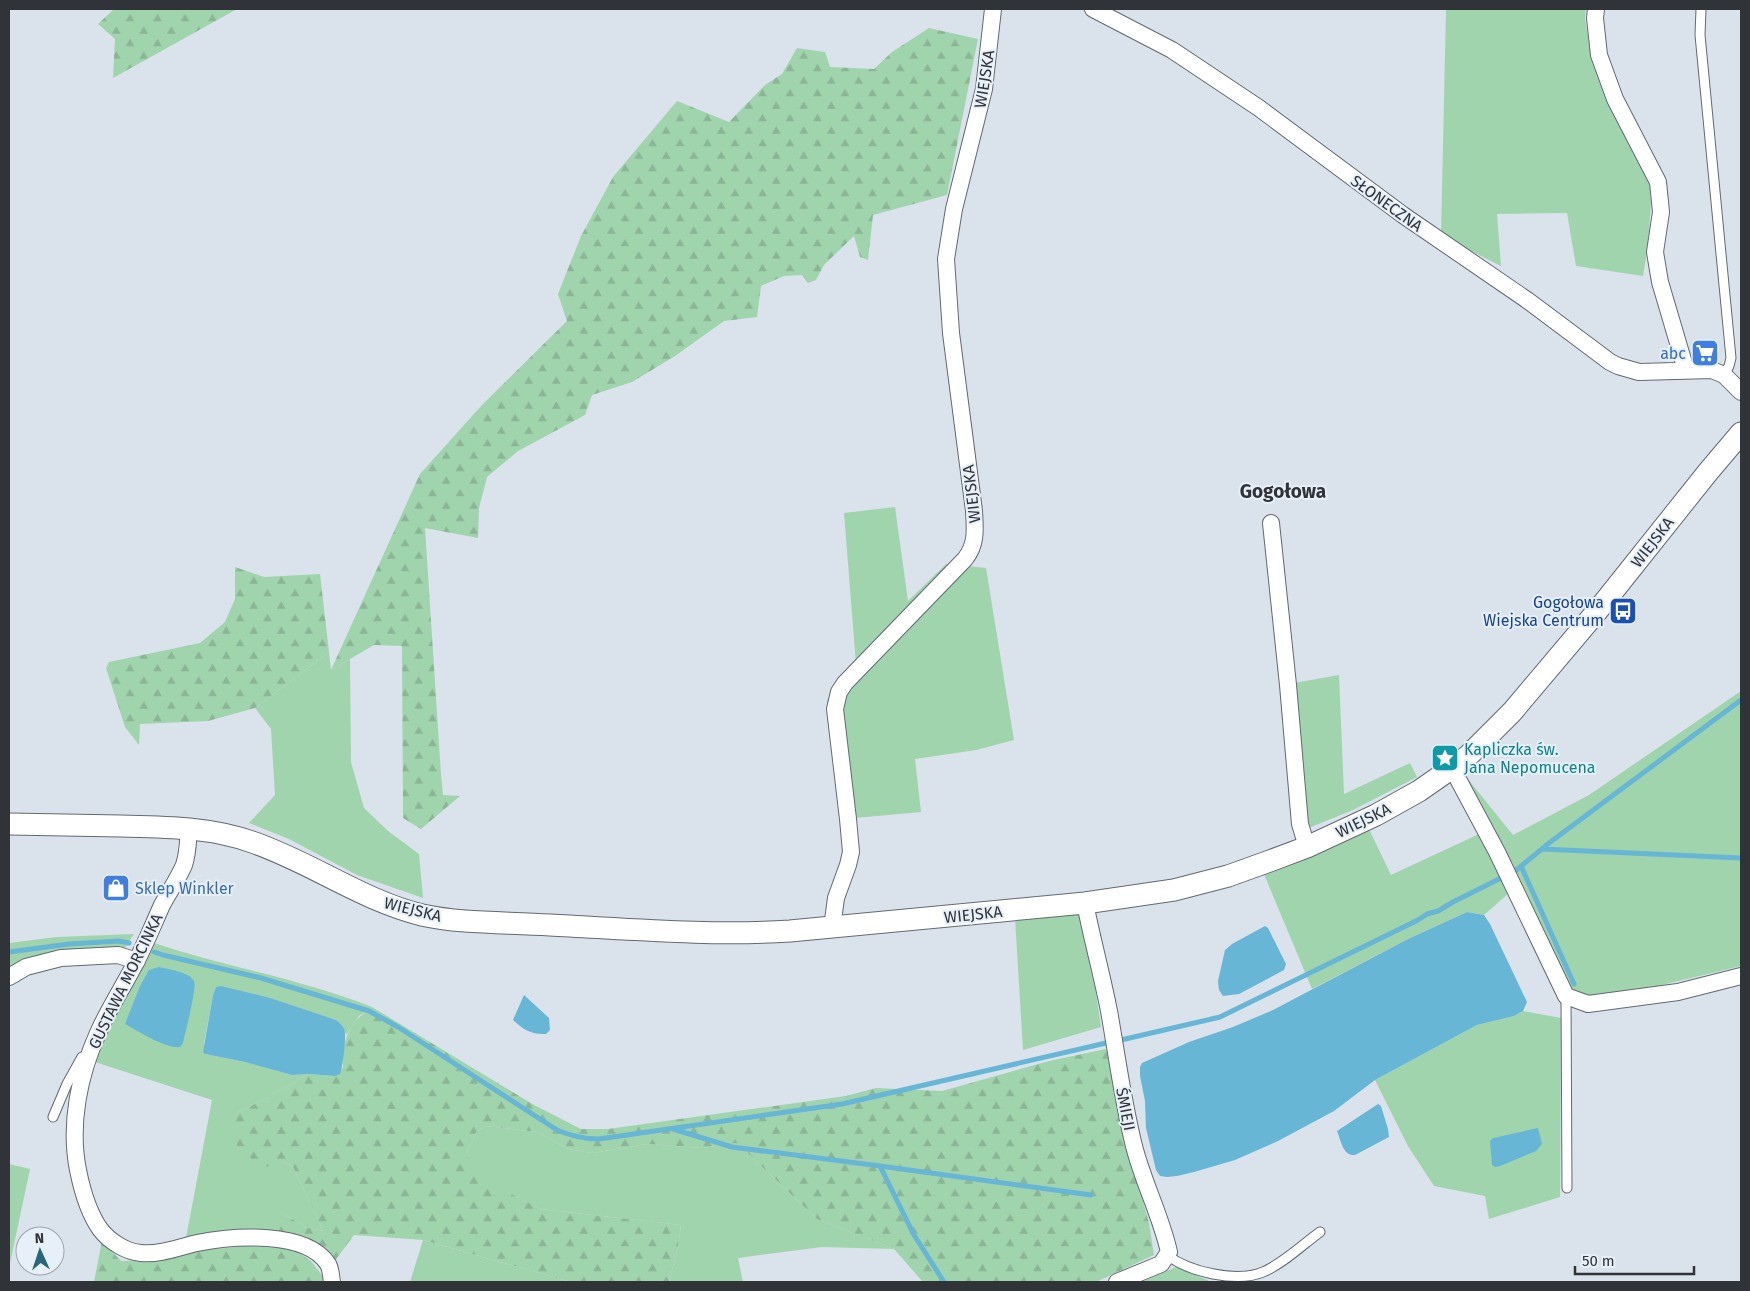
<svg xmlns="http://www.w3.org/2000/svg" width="1750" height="1291" font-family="'Fira Sans',sans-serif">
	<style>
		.grass { fill: #a0d4ad }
		.forest { fill: url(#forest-firs) }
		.water { fill: #67b6d6 }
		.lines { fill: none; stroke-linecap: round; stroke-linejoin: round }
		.stream { stroke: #67b6d6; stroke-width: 5 }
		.service-casing { stroke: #626972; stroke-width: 11 }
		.minor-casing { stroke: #626972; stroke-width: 18 }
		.tertiary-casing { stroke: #626972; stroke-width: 23 }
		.service { stroke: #fff; stroke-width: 9 }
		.minor { stroke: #fff; stroke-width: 16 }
		.tertiary { stroke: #fff; stroke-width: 21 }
		.labels { text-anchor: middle; stroke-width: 4; stroke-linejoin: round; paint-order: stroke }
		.street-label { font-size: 16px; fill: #303337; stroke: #e7eff9 }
		.shop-label { font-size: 16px; fill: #366cbe; stroke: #e7eff9; text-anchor: end }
		.transit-label { font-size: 16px; fill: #164399; stroke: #e7eff9; text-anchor: end }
		.culture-label { font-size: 16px; fill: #0d838f; stroke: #e7eff9; text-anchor: start }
		.quarter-label { font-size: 19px; font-weight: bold; fill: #303337; stroke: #e7eff9 }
	</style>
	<defs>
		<pattern id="forest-firs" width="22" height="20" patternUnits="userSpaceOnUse" patternTransform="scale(1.25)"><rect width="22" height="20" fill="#a0d4ad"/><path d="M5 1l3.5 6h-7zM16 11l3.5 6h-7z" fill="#8ab695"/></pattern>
	</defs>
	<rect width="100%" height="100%" fill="#dae2ec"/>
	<path class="grass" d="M1446 9H1586L1585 18 1590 48 1598 78 1649 179 1651 203 1648 246 1643 276 1576 266 1567 213 1497 214 1501 266 1441 236Z
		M895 507 908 601 946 564 986 568 1014 740 976 750 915 759 921 812 855 818 837 774 827 700 856 664 844 513Z
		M329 652 331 670 350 659 351 762 364 808 388 831 419 854 423 898 357 875 289 839 249 823 275 795 271 729 255 708Z
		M1339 675 1344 794 1410 763 1417 777 1353 810 1306 829 1294 683Z
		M1741 691V966L1641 990 1586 996 1571 989 1467 778 1513 835 1589 795Z
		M1368 827 1391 875 1479 834 1509 893 1484 915 1467 912 1408 939 1312 989 1264 874Z
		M1078 911 1095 986 1101 1027 1023 1050 1015 918Z
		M134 934 123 951 9 969V943L57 937Z
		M154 943C226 967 302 979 372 1007L359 1016 346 1035 343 1026 336 1020 216 987 213 995 204 1043 205 1054 250 1063 292 1075 308 1074 267 1098 239 1112 283 1162 293 1167 323 1231 306 1227 283 1214 274 1231 186 1238 212 1100 95 1062 103 1040Z
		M1523 1011 1561 1018 1560 1197 1489 1219 1485 1196 1434 1186 1408 1146 1375 1080 1477 1025 1514 1016Z
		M486 1126 537 1132 568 1149 592 1153 647 1144 702 1148 737 1143 817 1219 894 1249 822 1247 738 1258 743 1282H669L678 1247 681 1225 541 1209 479 1178 467 1152 477 1131Z
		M9 1164 30 1169 9 1268Z
		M423 1240 571 1282H410Z
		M1176 1267 1212 1282H1141Z"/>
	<path class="forest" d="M114 9H237L113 78 115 39 98 24Z
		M929 28 978 39 947 195 873 215 868 260 860 257 854 236 824 265 816 280 808 283 802 275 784 276 761 286 757 317 724 321 675 356 632 382 592 395 585 415 518 451 487 477 479 508 478 538 425 528 441 775 443 795 460 796 421 829 403 818 402 646 374 645 331 670 420 474 482 405 567 321 558 294 581 236 613 177 677 101 729 122 765 85 782 74 797 48 825 52 830 67 874 69 892 52Z
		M235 567 264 577 320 574 329 652 255 708 208 721 140 724 139 745 125 727 106 668 109 662 200 643 225 622 235 599Z
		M372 1007 534 1105 581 1129H608L846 1096 876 1088 942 1091 1049 1061 1106 1049 1124 1132 1149 1223 1154 1255 1096 1282H923L894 1249 817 1219 737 1143 702 1148 647 1144 592 1153 568 1149 537 1132 486 1126 477 1131 467 1152 480 1178 541 1209 681 1225 678 1247 669 1282H571L423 1240 354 1235 334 1262 274 1231V1222L283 1214 306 1227 323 1231 293 1167 283 1162 262 1168 238 1147 229 1126 239 1112 267 1098 308 1074 335 1076 343 1067C343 1039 348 1023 372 1007Z
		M102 1241 121 1261 153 1260 204 1250 246 1246 280 1248 298 1252 311 1261 324 1278 323 1282H94Z"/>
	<path class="water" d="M1467 912 1484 915 1490 924 1527 1002 1523 1011 1514 1016 1477 1025 1375 1080 1334 1111 1278 1141 1235 1160 1194 1172 1177 1176 1167 1177 1160 1176 1156 1170 1146 1128 1145 1101 1140 1076V1067L1142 1063 1189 1042 1233 1027 1273 1010 1408 939Z
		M1265 926 1268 928 1286 964 1284 970 1239 994 1223 996 1219 990 1218 981 1225 950 1232 944Z
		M159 967C167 969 190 972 194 981 197 989 185 1033 183 1043L180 1047C166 1049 138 1031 125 1024L140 986 149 970Z
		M221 986 270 998 336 1020C339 1022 342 1025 344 1028 347 1035 343 1066 340 1074L335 1076 308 1074 292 1075 245 1062 205 1054 203 1052 213 995 216 987Z
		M524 995 549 1018 550 1030 546 1034C531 1035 523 1029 513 1020Z
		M1378 1104 1381 1106 1388 1129 1389 1137 1355 1155C1343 1156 1341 1141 1337 1131Z
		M1538 1128 1542 1144 1536 1151 1500 1166 1495 1167 1492 1165 1490 1141 1493 1138Z"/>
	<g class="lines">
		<path class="stream" d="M1542 849 1741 858
			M1521 866 1574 984
			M1514 872 1549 843 1741 700
			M9 952 69 944 119 941 129 943
			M154 952 163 955 261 978 369 1011 398 1027 557 1130C571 1136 583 1139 599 1139L842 1104 1106 1043
			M1121 1040 1220 1017 1418 920 1427 914 1438 911 1453 902 1501 878
			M673 1129 732 1147 880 1166 914 1235 944 1282
			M880 1166 1091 1195"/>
		<g class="service-casing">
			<path id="service" d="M1701 9 1700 35 1731 358 1729 366 1724 375
				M1566 996 1567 1188
				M53 1117 67 1084 82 1057
				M1167 1255C1189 1272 1237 1283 1263 1272 1284 1263 1302 1245 1320 1232"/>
		</g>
		<g class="minor-casing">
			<path id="minor" d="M1093 9 1172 50 1259 108 1403 215 1527 300 1610 362 1618 366 1639 372 1712 370 1724 375 1741 392
				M1596 9 1595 18 1599 55 1615 99 1658 182 1661 212 1655 252 1660 282 1686 370
				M1271 523 1288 685 1300 824 1307 847
				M1452 768 1497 852 1566 996 1588 1004 1678 992 1741 976
				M189 828C188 840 188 854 184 865 178 879 169 892 162 905 153 925 145 945 135 964 123 987 108 1010 98 1033 79 1075 69 1125 78 1170 82 1190 88 1212 100 1229 109 1241 126 1252 141 1253 160 1255 179 1247 197 1243 232 1236 306 1230 328 1264 331 1269 331 1277 332 1282
				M1085 903C1092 939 1102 975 1109 1011 1117 1056 1123 1102 1134 1146 1143 1182 1161 1216 1169 1252L1161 1264 1117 1282
				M832 928 836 898 848 865 851 852 848 819 835 709 839 692 845 683 965 559C977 544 975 529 974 511L951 333 946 259 954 209 984 89 993 9
				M9 977 26 967 61 958 118 955 137 961"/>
		</g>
		<g class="tertiary-casing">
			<path id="tertiary" d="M9 824C46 825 84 825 121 826 165 827 210 827 252 842 311 862 361 900 422 915 462 924 508 922 550 925 630 929 710 936 790 931L1085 903 1174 890 1228 876 1267 862 1307 847 1376 815 1419 791 1452 768 1468 756 1512 712 1598 610 1708 472 1741 433"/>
		</g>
		<use href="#service" class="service"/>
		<use href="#minor" class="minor"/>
		<use href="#tertiary" class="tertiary"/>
	</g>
	<defs>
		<g id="supermarket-square" transform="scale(1.4375)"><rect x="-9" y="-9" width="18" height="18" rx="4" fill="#3f7fe0" stroke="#e7eff9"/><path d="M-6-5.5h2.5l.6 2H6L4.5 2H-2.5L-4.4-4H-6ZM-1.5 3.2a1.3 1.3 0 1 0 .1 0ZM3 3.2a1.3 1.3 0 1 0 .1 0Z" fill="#fff"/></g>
		<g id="bus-square" transform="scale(1.4375)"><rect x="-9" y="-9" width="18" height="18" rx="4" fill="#1a4fb4" stroke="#e7eff9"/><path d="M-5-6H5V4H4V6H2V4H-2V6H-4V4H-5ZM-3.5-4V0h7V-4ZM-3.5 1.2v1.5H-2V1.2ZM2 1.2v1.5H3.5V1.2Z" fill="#fff"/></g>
		<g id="sight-square" transform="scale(1.4375)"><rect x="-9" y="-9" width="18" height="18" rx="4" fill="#0f9aa8" stroke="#e7eff9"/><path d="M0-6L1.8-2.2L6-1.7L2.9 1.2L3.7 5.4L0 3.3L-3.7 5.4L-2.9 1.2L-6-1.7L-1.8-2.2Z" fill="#fff"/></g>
		<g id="shop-square" transform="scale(1.4375)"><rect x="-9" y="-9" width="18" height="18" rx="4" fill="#3f7fe0" stroke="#e7eff9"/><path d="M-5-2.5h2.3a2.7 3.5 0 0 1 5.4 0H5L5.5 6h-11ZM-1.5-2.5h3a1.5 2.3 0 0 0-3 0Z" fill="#fff"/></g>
	</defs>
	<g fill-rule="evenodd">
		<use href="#supermarket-square" x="1705" y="353"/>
		<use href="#bus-square" x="1623" y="611"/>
		<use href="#sight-square" x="1445" y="758"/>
		<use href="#shop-square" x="116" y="888"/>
	</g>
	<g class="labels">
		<g class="street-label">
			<text transform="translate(984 79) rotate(-81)" y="6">WIEJSKA</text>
			<text transform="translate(1387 203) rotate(36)" y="6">SŁONECZNA</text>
			<text transform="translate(971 494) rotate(-97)" y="6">WIEJSKA</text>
			<text transform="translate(1652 542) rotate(-52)" y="6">WIEJSKA</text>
			<text transform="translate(1363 820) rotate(-26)" y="6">WIEJSKA</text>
			<text transform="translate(413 909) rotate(14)" y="6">WIEJSKA</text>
			<text transform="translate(973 914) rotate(-6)" y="6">WIEJSKA</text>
			<text transform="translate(125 981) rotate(-64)" y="6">GUSTAWA MORCINKA</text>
			<text transform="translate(1126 1109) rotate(79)" y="6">ŚMIEJI</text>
		</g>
		<g class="shop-label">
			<text x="1686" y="359">abc</text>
			<text x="135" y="894" text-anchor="start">Sklep Winkler</text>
		</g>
		<g class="transit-label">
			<text x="1604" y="608">Gogołowa<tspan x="1604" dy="18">Wiejska Centrum</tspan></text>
		</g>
		<g class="culture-label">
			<text x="1464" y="755">Kapliczka św.<tspan x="1464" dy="18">Jana Nepomucena</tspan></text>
		</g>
		<g class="quarter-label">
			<text x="1283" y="498">Gogołowa</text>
		</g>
	</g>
	<rect width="1750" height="1291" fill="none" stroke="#303337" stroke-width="20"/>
	<g transform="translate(40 1251) rotate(357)"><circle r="24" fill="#e7eff9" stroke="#9ea4ab"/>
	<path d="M0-4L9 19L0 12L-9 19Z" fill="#28667c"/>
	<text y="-8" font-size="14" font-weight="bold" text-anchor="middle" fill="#303337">N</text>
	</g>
	<path d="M1575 1266v8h119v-8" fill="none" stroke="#303337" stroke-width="2.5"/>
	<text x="1582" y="1266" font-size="15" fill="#303337" stroke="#e7eff9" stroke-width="4" paint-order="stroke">50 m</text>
</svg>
